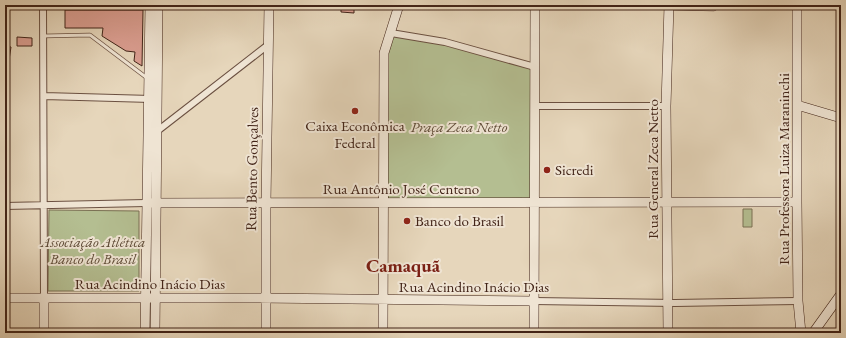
<svg xmlns="http://www.w3.org/2000/svg" width="846" height="338" font-family="'EB Garamond',serif">
	<style>
		.green { fill: #b4be91; stroke: #7b7154 }
		.building { fill: #db9e91; stroke: #422418 }
		.lines { fill: none; stroke-linecap: round; stroke-linejoin: round }
		.lane-casing { stroke: #6b5041; stroke-width: 4.5 }
		.street-casing { stroke: #6b5041; stroke-width: 8 }
		.secondary-casing { stroke: #422418; stroke-width: 10 }
		.lane { stroke: #efe4d3; stroke-width: 3 }
		.street { stroke: #efe4d3; stroke-width: 6 }
		.secondary { stroke: #efe4d3; stroke-width: 9 }
		.poi-dot { fill: #8f2418; stroke: #efe4d3; stroke-width: 1.5 }
		.labels { text-anchor: middle; stroke-width: 4; stroke-linejoin: round; paint-order: stroke }
		.poi-label { font-size: 15px; fill: #422418; stroke: #efe4d3; text-anchor: start }
		.park-label { font-size: 15px; font-style: italic; fill: #5e4a36; stroke: #efe4d3 }
		.street-label { font-size: 15px; fill: #422418; stroke: #efe4d3 }
		.district-label { font-size: 19px; font-weight: bold; fill: #7a1f14; stroke: #efe4d3 }
	</style>
	<rect width="100%" height="100%" fill="#e6d6bb"/>
	<filter id="stains"><feTurbulence type="fractalNoise" baseFrequency=".005" numOctaves="4"/><feColorMatrix values="0 0 0 0 .2 0 0 0 0 .09 0 0 0 0 .02 0 0 0 .5 -.17"/></filter>
	<radialGradient id="worn" r=".72"><stop offset=".6" stop-color="#630" stop-opacity="0"/><stop offset="1" stop-color="#630" stop-opacity=".3"/></radialGradient>
	<path class="green" d="M392 36 446 44 531 66 533 200 385 201 387 53Z
		M743 209H752V227H743Z
		M49 210 139 211V291H48Z"/>
	<path class="building" d="M341 5H354V13L341 12Z
		M65 10H143L142 66 134 61 135 52 126 51 102 36 103 28H65Z
		M17 37 32 38V46H17Z
		M6 46 11 47 9 60 5 59Z"/>
	<g class="lines">
		<g class="lane-casing">
			<path id="lane" d="M670 8 714 9 720 5
				M43 36 90 35 147 78"/>
		</g>
		<g class="street-casing">
			<path id="street" d="M43 5 44 298
				M132 5H153
				M391 33 445 42 535 67
				M44 96 151 99
				M536 106H666
				M156 132 268 45
				M5 206 146 203
				M534 301 675 303 798 301"/>
		</g>
		<g class="secondary-casing">
			<path id="secondary" d="M797 5V202L798 301 801 333
				M797 105 841 118
				M146 203 797 202
				M5 298H259L534 301
				M44 333V298
				M145 333 150 5
				M155 333 158 5
				M266 333V203L269 5
				M383 333 384 53 399 5
				M534 333 535 5
				M668 333 666 106 669 5
				M813 333 841 294"/>
		</g>
		<use href="#lane" class="lane"/>
		<use href="#street" class="street"/>
		<use href="#secondary" class="secondary"/>
	</g>
	<g class="poi-dot">
		<circle cx="355" cy="111" r="4"/>
		<circle cx="547" cy="170" r="4"/>
		<circle cx="407" cy="221" r="4"/>
	</g>
	<g class="labels">
		<g class="poi-label">
			<text x="355" y="131" text-anchor="middle">Caixa Econômica<tspan x="355" dy="17">Federal</tspan></text>
			<text x="555" y="175">Sicredi</text>
			<text x="415" y="226">Banco do Brasil</text>
		</g>
		<g class="park-label">
			<text x="459" y="132">Praça Zeca Netto</text>
			<text x="93" y="247">Associação Atlética<tspan x="93" dy="17">Banco do Brasil</tspan></text>
		</g>
		<g class="street-label">
			<text transform="translate(252 169) rotate(-89)" y="5">Rua Bento Gonçalves</text>
			<text transform="translate(653 169) rotate(-90)" y="5">Rua General Zeca Netto</text>
			<text transform="translate(784 169) rotate(-90)" y="5">Rua Professora Luiza Maraninchi</text>
			<text x="401" y="194">Rua Antônio José Centeno</text>
			<text x="150" y="289">Rua Acindino Inácio Dias</text>
			<text x="474" y="292">Rua Acindino Inácio Dias</text>
		</g>
		<g class="district-label">
			<text x="403" y="272">Camaquã</text>
		</g>
	</g>
	<rect width="846" height="338" fill="none" stroke="#e6d6bb" stroke-width="20"/>
	<rect x="6" y="6" width="834" height="326" fill="none" stroke="#422418" stroke-width="2"/>
	<rect x="10" y="10" width="826" height="318" fill="none" stroke="#422418"/>
	<rect width="100%" height="100%" filter="url(#stains)"/>
	<rect width="100%" height="100%" fill="url(#worn)"/>
</svg>
